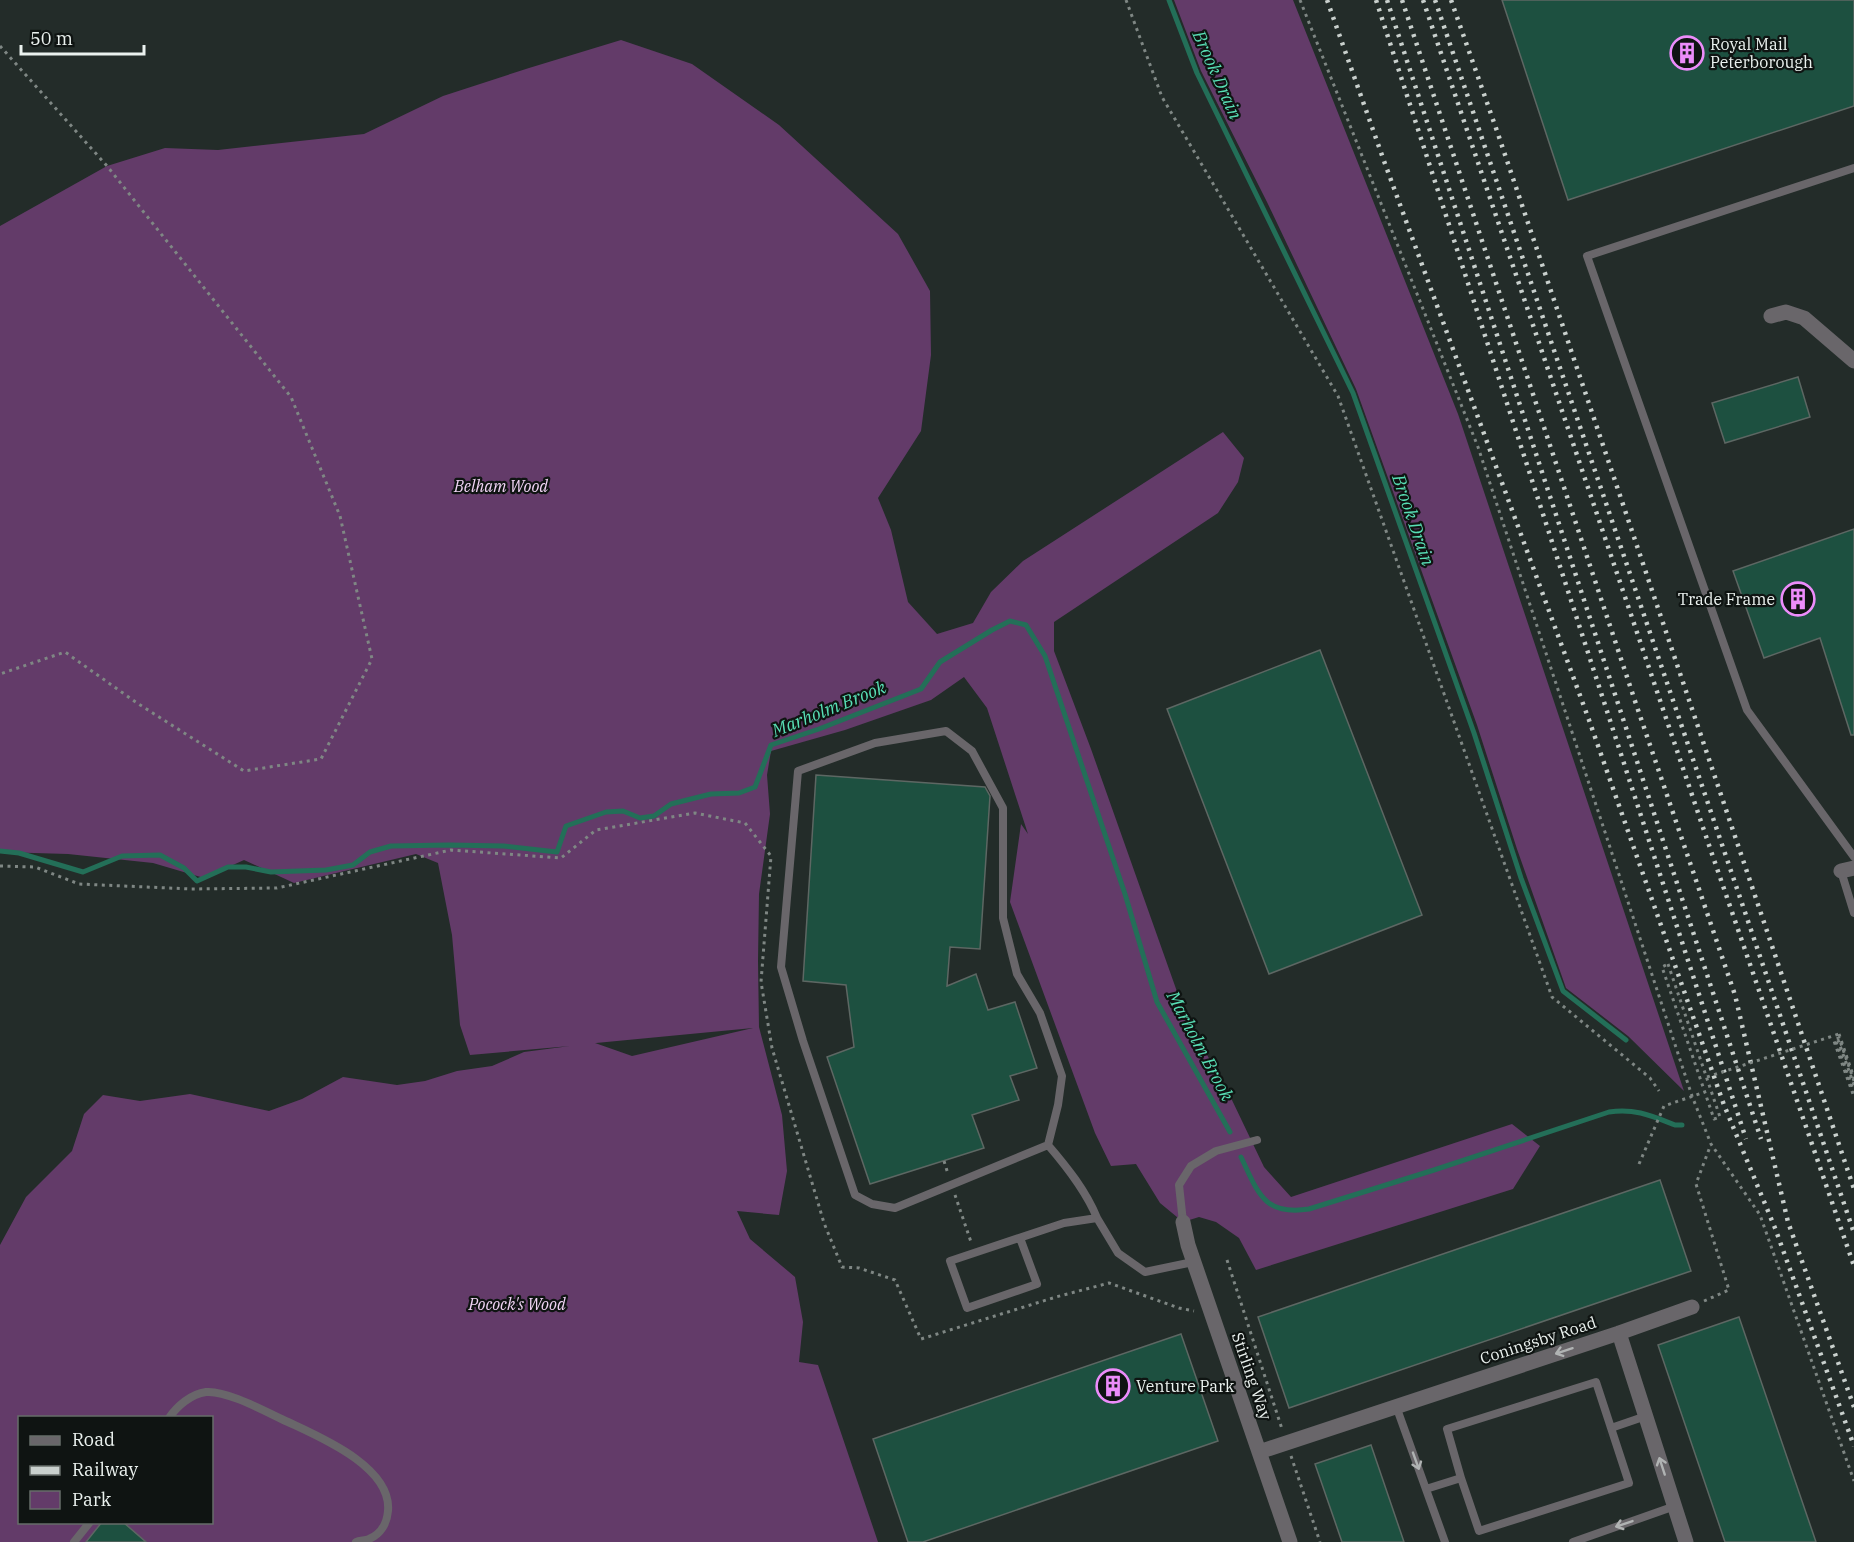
<svg xmlns="http://www.w3.org/2000/svg" width="1854" height="1542" font-family="'IBM Plex Serif',serif">
	<style>
		.green { fill: #633b69; fill-rule: evenodd }
		.lines { fill: none; stroke-linecap: round; stroke-linejoin: round }
		.stream { stroke: #236f58; stroke-width: 5 }
		.building { fill: #1d5040; stroke: #5d6763; stroke-width: 1.5 }
		.path { stroke: #7f8784; stroke-width: 3; stroke-dasharray: 3 4.5; stroke-linecap: butt }
		.service { stroke: #69666a; stroke-width: 8 }
		.minor { stroke: #69666a; stroke-width: 15 }
		.rail { stroke: #c9d0cd; stroke-width: 4.5; stroke-dasharray: 3 6; stroke-linecap: butt }
		.path-bridge { stroke: #7f8784; stroke-width: 3; stroke-dasharray: 3 4.5; stroke-linecap: butt }
		.oneway { stroke: #b0b3b3 }
		.labels { text-anchor: middle; stroke-width: 4.5; stroke-linejoin: round; paint-order: stroke }
		.poi-label { font-size: 16px; fill: #ebf2ef; stroke: #0f1412; text-anchor: start }
		.park-label { font-size: 16px; font-style: italic; fill: #f2d5f6; stroke: #0f1412 }
		.street-label { font-size: 16px; fill: #ebf2ef; stroke: #0f1412 }
		.water-label { font-size: 18px; font-style: italic; fill: #58dfb5; stroke: #0f1412 }
	</style>
	<rect width="100%" height="100%" fill="#232c29"/>
	<path class="green" d="M1174 0H1293L1458 414 1684 1091 1628 1036 1566 988 1517 849 1477 725 1356 389 1267 202 1201 71Z
		M621 40 692 64 779 125 898 234 930 291 931 355 921 431 878 498 891 530 908 602 937 634 973 623 991 592 1023 561 1223 432 1244 458 1238 482 1218 513 1054 622V651L1091 749 1186 1017 1231 1098 1264 1167 1291 1197 1512 1124 1540 1146 1513 1189 1256 1270 1239 1238 1216 1222 1199 1217 1183 1222 1160 1203 1136 1164 1111 1166 1095 1133 1010 902 1021 824 1028 834 987 708 964 677 931 700 845 730 771 751 767 775 770 814 759 894 758 961 759 1027 782 1115 787 1171 779 1215 737 1211 750 1239 795 1277 803 1322 799 1362 818 1365 878 1542H0V1245L26 1197 72 1151 84 1114 103 1095 140 1101 190 1094 269 1111 302 1099 343 1077 397 1085 425 1081 457 1071 492 1066 524 1052 570 1046 470 1055 460 1025 452 935 438 863 416 854 294 883 244 860 204 878 153 863 68 854 0 852V226L107 166 165 148 218 150 364 134 443 96 529 68ZM753 1028 632 1056 595 1043H596ZM20 1418H212V1522H20Z"/>
	<g class="lines">
		<path class="stream" d="M1169 0 1197 73 1353 393 1474 733 1521 878 1563 991 1626 1040
			M0 851 19 853 83 872 122 856 160 855 184 868 197 881 228 867H246L271 872 326 870 353 865 370 852 391 846 449 845 504 846 557 852 566 826 606 812 623 811 640 818 654 816 671 804 711 794 739 793 755 787 771 745 819 729 921 689 940 662 992 630 1010 621 1026 625 1045 656 1125 894 1157 1002 1230 1132
			M1241 1157C1258 1192 1263 1216 1309 1209L1434 1170 1609 1112C1635 1108 1652 1116 1675 1125H1682"/>
	</g>
	<path class="building" d="M1502 0H1854V106L1568 200Z
		M1798 377 1810 417 1725 443 1712 403Z
		M1854 529V735H1851L1820 638 1764 658 1733 571Z
		M1320 650 1422 915 1269 974 1167 709Z
		M816 775 985 787 990 796 980 949 950 947 947 986 976 974 988 1010 1015 1002 1037 1068 1010 1076 1019 1100 972 1115 984 1148 870 1184 827 1057 854 1047 846 985 803 981Z
		M1660 1180 1691 1271 1289 1408 1258 1317Z
		M1739 1317 1816 1542H1725L1658 1345Z
		M1181 1334 1218 1441 923 1542H908L873 1439Z
		M1371 1445 1404 1542H1342L1315 1464Z
		M102 1522H123L146 1542H86Z"/>
	<g class="lines">
		<path class="path" d="M1126 0 1162 97 1338 396 1552 997 1650 1078 1659 1091
			M1300 0 1478 447 1692 1096 1711 1144 1760 1215 1854 1481
			M0 46 107 166 291 397 340 516 372 659 321 759 244 771 137 703 65 652 0 674
			M0 866 35 867 79 884 191 889 277 888 451 850 561 858 596 830 695 813 745 823 771 856 761 982 772 1048 824 1223 842 1267 859 1268 895 1280 921 1339 1056 1297 1109 1283 1179 1308 1194 1311
			M1668 964 1720 1117 1714 1119 1662 967Z
			M1839 1034 1854 1078
			M1854 1085 1838 1040 1834 1041 1854 1097
			M944 1161 948 1174
			M1639 1164 1664 1106 1705 1092
			M955 1195 971 1242
			M1227 1260 1282 1429
			M1704 1301 1729 1290 1696 1184 1711 1144
			M1291 1456 1320 1542"/>
		<path class="service" d="M1854 168 1587 256 1747 710 1854 857
			M1841 871 1854 913
			M1048 1145 1058 1105 1062 1076 1040 1013 1017 974 1003 918V808L972 751 946 731 875 743 798 771 781 967 803 1041 855 1195 872 1204 895 1208 1048 1145C1067 1167 1086 1191 1097 1218
			M1183 1222 1179 1185 1191 1166 1216 1151 1257 1140
			M1020 1238 1037 1284 967 1308 950 1261 1064 1223 1097 1218 1118 1253 1145 1272 1193 1262
			M1396 1406 1445 1542
			M169 1418C177 1406 191 1394 206 1392 227 1390 268 1413 288 1422 320 1437 392 1467 388 1511 387 1523 381 1534 369 1539 365 1541 360 1540 356 1542
			M1611 1428 1646 1416
			M1426 1489 1461 1478 1479 1531 1629 1483 1596 1382 1447 1429 1461 1478
			M74 1542 90 1522
			M1573 1542 1675 1506"/>
		<path class="minor" d="M1771 316 1786 312 1804 318 1854 361
			M1841 871 1854 868
			M1183 1222 1188 1245 1290 1542
			M1619 1333 1686 1542
			M1259 1452 1619 1333 1692 1307"/>
		<path class="rail" d="M1327 0 1384 161 1589 720 1724 1105 1775 1228 1854 1446
			M1376 0 1746 1139
			M1387 0 1761 1139
			M1402 0 1635 701 1735 995 1788 1222 1854 1407
			M1423 0 1712 854 1854 1266
			M1435 0 1854 1233
			M1451 0 1497 131 1854 1189"/>
		<path class="path-bridge" d="M1707 1077 1839 1034
			M1854 1081 1839 1038 1835 1039 1854 1092"/>
	</g>
	<defs><path id="oneway-shaft" d="M-6 0H5M1.5-3L5.5 0L1.5 3" fill="none" stroke-width="1.6" stroke-linecap="round" stroke-linejoin="round" transform="scale(1.5)"/></defs>
	<g class="oneway">
		<use href="#oneway-shaft" transform="translate(1564 1351) rotate(162)"/>
		<use href="#oneway-shaft" transform="translate(1416 1461) rotate(70)"/>
		<use href="#oneway-shaft" transform="translate(1662 1466) rotate(-108)"/>
		<use href="#oneway-shaft" transform="translate(1624 1524) rotate(161)"/>
	</g>
	<defs>
		<g id="building-ring" transform="scale(1.725)"><circle r="9.5" fill="#0f1412" stroke="#ec8cfa" stroke-width="1.5"/><path d="M-4-6H4V6H1V3H-1V6H-4ZM-2.5-4.3h1.7v1.8h-1.7ZM.8-4.3h1.7v1.8H.8ZM-2.5-1h1.7V.8h-1.7ZM.8-1h1.7V.8H.8Z" fill="#ec8cfa"/></g>
	</defs>
	<g fill-rule="evenodd">
		<use href="#building-ring" x="1687" y="53"/>
		<use href="#building-ring" x="1798" y="599"/>
		<use href="#building-ring" x="1113" y="1386"/>
	</g>
	<g class="labels">
		<g class="poi-label">
			<text x="1710" y="50">Royal Mail<tspan x="1710" dy="18">Peterborough</tspan></text>
			<text x="1775" y="605" text-anchor="end">Trade Frame</text>
			<text x="1136" y="1392">Venture Park</text>
		</g>
		<g class="park-label">
			<text x="501" y="492">Belham Wood</text>
			<text x="517" y="1310">Pocock's Wood</text>
		</g>
		<g class="street-label">
			<text transform="translate(1538 1340) rotate(-18)" y="6">Coningsby Road</text>
			<text transform="translate(1252 1376) rotate(71)" y="6">Stirling Way</text>
		</g>
		<g class="water-label">
			<text transform="translate(1217 75) rotate(66)" y="6">Brook Drain</text>
			<text transform="translate(1413 520) rotate(71)" y="6">Brook Drain</text>
			<text transform="translate(829 709) rotate(-22)" y="6">Marholm Brook</text>
			<text transform="translate(1200 1046) rotate(62)" y="6">Marholm Brook</text>
		</g>
	</g>
	<rect x="18" y="1416" width="195" height="108" fill="#0f1412" stroke="#676d6a" stroke-width="1.5"/>
	<rect x="30" y="1436" width="30" height="9" fill="#69666a" stroke="#676d6a" stroke-width="1.5"/>
	<text x="72" y="1446" font-size="18" fill="#ebf2ef">Road</text>
	<rect x="30" y="1466" width="30" height="9" fill="#c9d0cd" stroke="#676d6a" stroke-width="1.5"/>
	<text x="72" y="1476" font-size="18" fill="#ebf2ef">Railway</text>
	<rect x="30" y="1491" width="30" height="18" fill="#633b69" stroke="#676d6a" stroke-width="1.5"/>
	<text x="72" y="1506" font-size="18" fill="#ebf2ef">Park</text>
	<path d="M21 45v9h123v-9" fill="none" stroke="#ebf2ef" stroke-width="3"/>
	<text x="30" y="45" font-size="18" fill="#ebf2ef" stroke="#0f1412" stroke-width="4.5" paint-order="stroke">50 m</text>
</svg>
